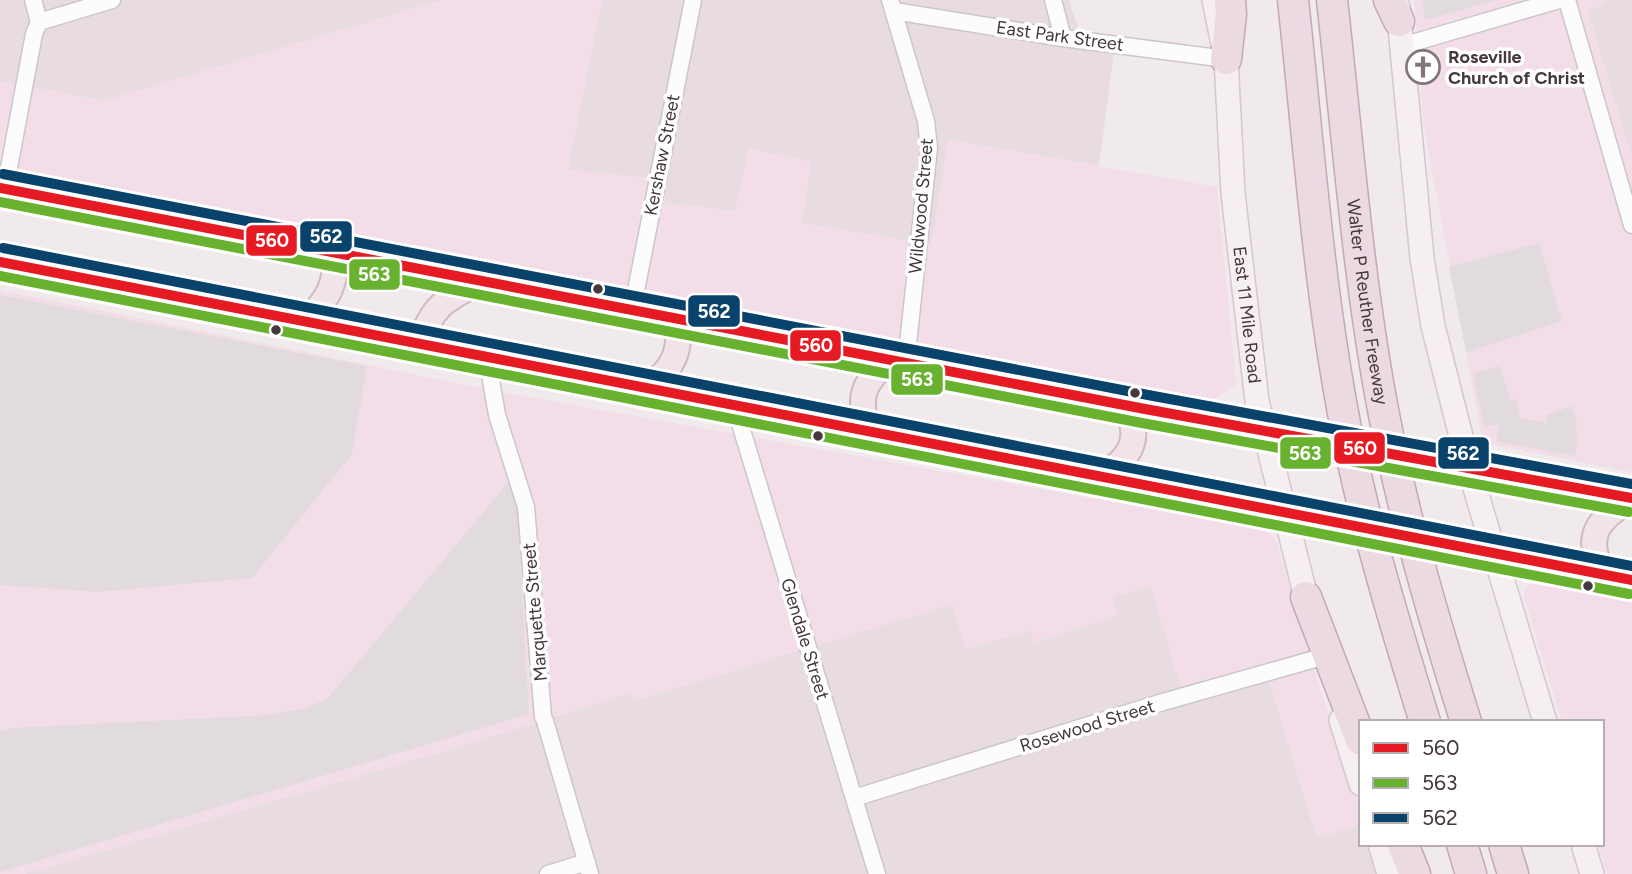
<svg xmlns="http://www.w3.org/2000/svg" width="1632" height="874" font-family="Figtree,sans-serif">
	<style>
		.residential { fill: #e8dce1 }
		.commercial { fill: #f2dde9 }
		.parking { fill: #e2dbde }
		.lines { fill: none; stroke-linecap: round; stroke-linejoin: round }
		.minor-casing { stroke: #ccc6c9; stroke-width: 19 }
		.secondary-casing { stroke: #d5c7cc; stroke-width: 26 }
		.primary-casing { stroke: #d2b8c3; stroke-width: 28 }
		.motorway-casing { stroke: #c7a6b6; stroke-width: 33 }
		.minor { stroke: #fdfcfc; stroke-width: 16 }
		.secondary { stroke: #f6eff1; stroke-width: 23 }
		.primary { stroke: #f0e4e9; stroke-width: 24 }
		.motorway { stroke: #ebdae1; stroke-width: 30 }
		.primary-bridge-casing { stroke: #d2b8c3; stroke-width: 28; stroke-linecap: butt }
		.primary-bridge { stroke: #f0e4e9; stroke-width: 24 }
		.bus-1-casing { stroke: #fff; stroke-width: 16 }
		.bus-2-casing { stroke: #fff; stroke-width: 16 }
		.bus-3-casing { stroke: #fff; stroke-width: 16 }
		.bus-1 { stroke: #e51a23; stroke-width: 10 }
		.bus-2 { stroke: #69b230; stroke-width: 10 }
		.bus-3 { stroke: #09426a; stroke-width: 10 }
		.bus-dot { fill: #46373e; stroke: #fff; stroke-width: 2.5 }
		.labels { text-anchor: middle; stroke-width: 7; stroke-linejoin: round; paint-order: stroke }
		.street-label { font-size: 18px; fill: #46373e; stroke: #fff }
		.poi-label { font-size: 18px; font-weight: bold; fill: #46373e; stroke: #fff; text-anchor: start }
		.line-badge { stroke: #fff; stroke-width: 2.5 }
		.badge-label { font-size: 19px; text-anchor: middle; font-weight: bold; fill: #fff }
	</style>
	<rect width="100%" height="100%" fill="#f0eaed"/>
	<path class="residential" d="M0 0H443L104 101 0 81Z
		M602 0H1069L1080 34 1116 37 1099 166 948 140 932 245 802 223 811 162 749 149 736 211 664 203 667 180 567 170Z
		M1604 0H1632V159L1587 9 1605 5Z
		M1151 585 1186 706 1269 681 1317 837 1361 825V844H1372L1381 874H24L461 746 630 693 633 701 952 604 966 649 1030 630 1035 642 1117 616 1112 597Z"/>
	<path class="commercial" d="M443 0H602L568 170 668 180 664 203 735 211 748 149 811 162 802 223 931 245 948 140 1217 187 1236 384 1214 399 969 356 0 169V81L104 101Z
		M1414 0H1604L1605 5 1587 9 1632 159V472L1483 443 1424 127Z
		M0 290 506 393 1263 529 1275 538 1314 670 1361 810V825L1318 837 1269 681 1186 706 1151 586 1112 597 1118 616 1034 642 1030 630 966 649 952 604 633 701 630 693 461 746 24 874H0Z
		M1542 580 1632 595V874H1607L1598 844H1602V722H1562L1524 596 1526 588 1530 584Z"/>
	<path class="parking" d="M1422 0H1497L1425 20Z
		M1539 243 1562 321 1466 352 1449 267Z
		M0 295 367 366 352 454 252 578 98 592 0 585Z
		M1500 366 1510 401 1515 399 1520 415 1517 417 1547 423 1545 415 1572 406 1576 418 1577 444 1575 456 1496 441 1499 424 1484 427 1473 373Z
		M508 483 517 507 529 714 0 872V731L11 728 269 715 306 708 327 699Z"/>
	<g class="lines">
		<g class="minor-casing">
			<path id="minor" d="M890 0 926 121 929 148 906 363
				M1053 0 1063 38
				M1567 0 1632 225
				M894 11 1063 38 1226 59
				M39 22 112 0
				M1402 46 1559 0
				M5 189 34 34 39 22 33 0
				M632 311 693 0
				M487 357 497 415 526 507 543 717
				M734 404 877 874
				M545 721 590 874
				M854 798 1163 702 1322 657
				M548 874 587 862"/>
		</g>
		<g class="secondary-casing">
			<g id="secondary">
				<path id="s1" d="M1214 0 1226 59 1233 193 1257 401 1310 613"/>
				<path d="M1398 7 1422 258 1433 326 1469 468 1545 722"/>
				<path d="M1341 720 1361 784"/>
				<path d="M1380 844 1389 874"/>
				<path d="M1583 844 1592 874"/>
			</g>
		</g>
		<g class="primary-casing">
			<path id="primary" d="M0 188 1312 440
				M0 262 1329 520
				M305 321C328 301 337 283 335 253
				M421 344C430 306 448 298 481 281
				M646 387C673 371 683 350 676 319
				M868 430C857 397 863 383 889 360
				M1431 462 1632 498
				M1102 476C1132 457 1143 437 1124 404
				M1451 545 1632 580
				M1603 574C1583 536 1598 518 1632 499"/>
		</g>
		<g class="motorway-casing">
			<g id="motorway">
				<path d="M1293 0C1310 155 1320 314 1354 467 1373 553 1399 637 1425 722"/>
				<path id="s2" d="M1332 0C1347 133 1357 268 1381 399 1401 509 1433 616 1466 722"/>
				<path d="M1389 0 1399 21"/>
				<path d="M1226 59 1231 14 1230 0"/>
				<path d="M1306 597 1361 740"/>
				<path d="M1403 844 1415 874"/>
				<path d="M1462 844 1471 874"/>
				<path d="M1504 844 1513 874"/>
			</g>
		</g>
		<use href="#minor" class="minor"/>
		<use href="#secondary" class="secondary"/>
		<use href="#primary" class="primary"/>
		<use href="#motorway" class="motorway"/>
		<g class="primary-bridge-casing">
			<path id="primary-bridge" d="M1312 440 1431 462
				M1329 520 1451 545"/>
		</g>
		<use href="#primary-bridge" class="primary-bridge"/>
		<g class="bus-1-casing">
			<path id="bus-1" d="M0 188 1145 409 1632 498
				M0 262 1632 580"/>
		</g>
		<g class="bus-2-casing">
			<path id="bus-2" d="M0 202 1142 423 1629 512
				M0 276 1629 594"/>
		</g>
		<g class="bus-3-casing">
			<path id="bus-3" d="M3 174 1148 395 1632 484
				M3 248 1632 566"/>
		</g>
		<use href="#bus-1" class="bus-1"/>
		<use href="#bus-2" class="bus-2"/>
		<use href="#bus-3" class="bus-3"/>
	</g>
	<defs>
		<g id="church-ring" transform="scale(1.75)"><circle r="9.5" fill="#fff" stroke="#82767b" stroke-width="1.5"/><path d="M-1.2-6h2.4v3.5h3.3v2.4h-3.3V6h-2.4V-.1h-3.3v-2.4h3.3Z" fill="#82767b"/></g>
	</defs>
	<g fill-rule="evenodd">
		<use href="#church-ring" x="1423" y="67"/>
	</g>
	<g class="bus-dot">
		<circle cx="598" cy="289" r="6"/>
		<circle cx="276" cy="330" r="6"/>
		<circle cx="1135" cy="393" r="6"/>
		<circle cx="818" cy="436" r="6"/>
		<circle cx="1588" cy="586" r="6"/>
	</g>
	<g class="labels">
		<g class="street-label">
			<text transform="translate(1060 36) rotate(8)" y="6">East Park Street</text>
			<text transform="translate(662 155) rotate(-79)" y="6">Kershaw Street</text>
			<text transform="translate(921 206) rotate(-85)" y="6">Wildwood Street</text>
			<text dy="6" stroke="none"><textPath href="#s2" startOffset="304">Walter P Reuther Freeway</textPath></text>
			<text dy="6" stroke="none"><textPath href="#s1" startOffset="317">East 11 Mile Road</textPath></text>
			<text transform="translate(535 612) rotate(-95)" y="6">Marquette Street</text>
			<text transform="translate(805 639) rotate(73)" y="6">Glendale Street</text>
			<text transform="translate(1087 726) rotate(-17)" y="6">Rosewood Street</text>
		</g>
		<g class="poi-label">
			<text x="1448" y="63">Roseville<tspan x="1448" dy="21">Church of Christ</tspan></text>
		</g>
	</g>
	<g class="line-badge">
		<rect x="299" y="220" width="54" height="33" rx="7" fill="#09426a"/>
		<rect x="245" y="224" width="53" height="33" rx="7" fill="#e51a23"/>
		<rect x="348" y="258" width="53" height="33" rx="7" fill="#69b230"/>
		<rect x="687" y="294" width="54" height="34" rx="7" fill="#09426a"/>
		<rect x="789" y="329" width="53" height="33" rx="7" fill="#e51a23"/>
		<rect x="890" y="363" width="54" height="33" rx="7" fill="#69b230"/>
		<rect x="1333" y="431" width="53" height="34" rx="7" fill="#e51a23"/>
		<rect x="1279" y="436" width="53" height="34" rx="7" fill="#69b230"/>
		<rect x="1437" y="436" width="53" height="34" rx="7" fill="#09426a"/>
	</g>
	<g class="badge-label">
		<text x="326" y="243">562</text>
		<text x="272" y="247">560</text>
		<text x="374" y="281">563</text>
		<text x="714" y="318">562</text>
		<text x="816" y="352">560</text>
		<text x="917" y="386">563</text>
		<text x="1360" y="455">560</text>
		<text x="1305" y="460">563</text>
		<text x="1463" y="460">562</text>
	</g>
	<rect x="1359" y="720" width="245" height="126" fill="#ffffff" stroke="#b5afb2" stroke-width="2"/>
	<rect x="1373" y="743" width="35" height="10" fill="#e51a23" stroke="#b5afb2" stroke-width="2"/>
	<text x="1422" y="755" font-size="21" fill="#46373e">560</text>
	<rect x="1373" y="778" width="35" height="10" fill="#69b230" stroke="#b5afb2" stroke-width="2"/>
	<text x="1422" y="790" font-size="21" fill="#46373e">563</text>
	<rect x="1373" y="813" width="35" height="10" fill="#09426a" stroke="#b5afb2" stroke-width="2"/>
	<text x="1422" y="825" font-size="21" fill="#46373e">562</text>
</svg>
